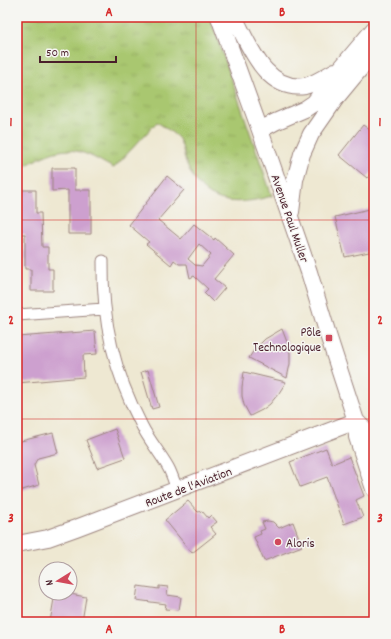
<svg xmlns="http://www.w3.org/2000/svg" width="391" height="639" font-family="Dekko,sans-serif">
	<style>
		.grass { fill: url(#grass-tufts); stroke: #7a734d }
		.building { fill: #cda0cf; fill-rule: evenodd }
		.lines { fill: none; stroke-linecap: round; stroke-linejoin: round }
		.street-casing { stroke: #9c847e; stroke-width: 13 }
		.secondary-casing { stroke: #9c847e; stroke-width: 18 }
		.street { stroke: #fff; stroke-width: 11 }
		.secondary { stroke: #fff; stroke-width: 16 }
		.grid { fill: none; stroke: #d62828; stroke-width: 1; stroke-opacity: 0.55 }
		.poi-dot { fill: #d1495b; stroke: #f6f6f2; stroke-width: 1.5 }
		.labels { text-anchor: middle; stroke-width: 3; stroke-linejoin: round; paint-order: stroke }
		.street-label { font-size: 13px; fill: #4a1f2b; stroke: #f6f6f2 }
		.poi-label { font-size: 13px; fill: #4a1f2b; stroke: #f6f6f2; text-anchor: end }
		.neatline { fill: none; stroke: #d62828; stroke-width: 1.5 }
		.grid-label { font-size: 13px; text-anchor: middle; font-weight: bold; fill: #d62828 }
	</style>
	<defs>
		<pattern id="grass-tufts" width="24" height="20" patternUnits="userSpaceOnUse"><rect width="24" height="20" fill="#a9c76f"/><path d="M3 7l-1-3M5 7V3M7 7l1-3M15 17l-1-3M17 17v-4M19 17l1-3" fill="none" stroke="#93aa60"/></pattern>
	</defs>
	<rect width="100%" height="100%" fill="#f6f6f2"/>
	<filter id="ink" filterUnits="userSpaceOnUse"><feTurbulence type="fractalNoise" baseFrequency=".025" numOctaves="2"/><feDisplacementMap in="SourceGraphic" scale="8" xChannelSelector="R" yChannelSelector="G"/><feConvolveMatrix kernelMatrix="1 2 1 2 8 2 1 2 1" color-interpolation-filters="sRGB"/></filter>
	<filter id="wash" filterUnits="userSpaceOnUse"><feTurbulence type="fractalNoise" baseFrequency=".012" numOctaves="4" result="noise"/><feDisplacementMap in="SourceGraphic" scale="16" xChannelSelector="R" yChannelSelector="G"/><feGaussianBlur stdDeviation="0.9" result="paint"/><feColorMatrix in="noise" values="0 0 0 0 0 0 0 0 0 0 0 0 0 0 0 0 0 1.4 0 .05"/><feComposite in="paint" operator="in"/></filter>
	<g filter="url(#wash)">
		<rect width="100%" height="100%" fill="#eee8d2"/>
		<path class="grass" d="M17 17H210L272 196C233 207 203 205 186 163 184 156 183 146 179 139 175 134 163 126 157 122L114 168C103 163 92 155 80 152 57 145 37 160 17 170Z"/>
		<g id="blocks">
			<path class="building" d="M363 125 374 133V170L367 178 339 155Z
				M52 168H75V190H91V234H68V190L52 191Z
				M167 176 184 190 158 220 181 239 194 224 214 240 215 238 234 255 214 279 225 288 213 302 204 293 208 289 194 276 190 278 187 264H179L174 260 171 265 146 244 149 242 129 225ZM199 244 211 255 202 266 195 265 188 259Z
				M17 190H36V213H41L42 247H48V269H53V291H31V269H25V234H20L19 213H17Z
				M374 208V251L345 257 335 217Z
				M282 329 287 342 290 353V364L287 378 249 358 254 350 265 339Z
				M95 331 97 354 83 355 84 377 17 383V337Z
				M148 370 159 407 152 409 141 372Z
				M244 372 286 382 279 393 270 404 262 410 250 416 244 405 242 396V387Z
				M115 429 125 458 97 468 86 440Z
				M53 433 58 453 38 458 36 461 34 465 39 485 19 491 17 484V442Z
				M326 448 332 464 349 457 364 496 356 500 363 517 344 524 327 477 300 487 290 462Z
				M188 501 198 512 202 511 208 518 211 515 217 522 210 527 216 534 192 553 165 520Z
				M268 521 273 522 279 528 293 522 302 546 264 561 254 537 261 534 260 531 265 529 262 522Z
				M138 586 159 589V586L168 587 167 595 181 597 179 610 165 609 166 604 136 600Z
				M55 593H65L86 597 82 622H50Z"/>
		</g>
	</g>
	<g filter="url(#ink)">
		<use href="#blocks" fill-opacity="0" stroke="#9c847e" stroke-width="1"/>
		<g class="lines">
			<g class="street-casing">
				<path id="street" d="M103 261C102 322 114 372 142 426 149 440 160 453 168 467 172 474 174 482 177 489
					M17 315 104 309"/>
			</g>
			<g class="secondary-casing">
				<path id="secondary" d="M219 17 260 130 309 272 329 338 356 421 357 437 374 489
					M234 17C249 44 265 92 305 86 315 84 326 76 335 71
					M260 130 275 122 305 109 314 103 342 67 374 29
					M291 212 295 180 302 154 311 134 336 98 374 52
					M356 421 368 433 374 451
					M17 544 48 538 76 528 356 421"/>
			</g>
			<use href="#street" class="street"/>
			<use href="#secondary" class="secondary"/>
		</g>
	</g>
	<path class="grid" d="M196 17V622M17 220H374M17 419H374"/>
	<g class="poi-dot">
		<rect x="325" y="334" width="8" height="8" rx="2"/>
		<circle cx="278" cy="542" r="4"/>
	</g>
	<g class="labels">
		<g class="street-label">
			<text transform="translate(291 218) rotate(71)" y="5">Avenue Paul Muller</text>
			<text transform="translate(188 486) rotate(-21)" y="5">Route de l'Aviation</text>
		</g>
		<g class="poi-label">
			<text x="321" y="336">Pôle<tspan x="321" dy="15">Technologique</tspan></text>
			<text x="286" y="547" text-anchor="start">Aloris</text>
		</g>
	</g>
	<rect width="391" height="639" fill="none" stroke="#f6f6f2" stroke-width="44"/>
	<g transform="translate(58 581) rotate(259)"><circle r="19" fill="#f6f6f2" stroke="#b1a0a2"/>
	<path d="M0-3L7 15L0 10L-7 15Z" fill="#d1495b"/>
	<text y="-6" font-size="11" font-weight="bold" text-anchor="middle" fill="#4a1f2b">N</text>
	</g>
	<path d="M40 56v6h76v-6" fill="none" stroke="#4a1f2b" stroke-width="2"/>
	<text x="46" y="56" font-size="12" fill="#4a1f2b" stroke="#f6f6f2" stroke-width="3" paint-order="stroke">50 m</text>
	<rect x="22" y="22" width="347" height="595" class="neatline"/>
	<g class="grid-label">
		<text x="109" y="16">A</text>
		<text x="282" y="16">B</text>
		<text x="11" y="126">1</text>
		<text x="380" y="126">1</text>
		<text x="11" y="324">2</text>
		<text x="380" y="324">2</text>
		<text x="11" y="522">3</text>
		<text x="380" y="522">3</text>
		<text x="109" y="633">A</text>
		<text x="282" y="633">B</text>
	</g>
</svg>
